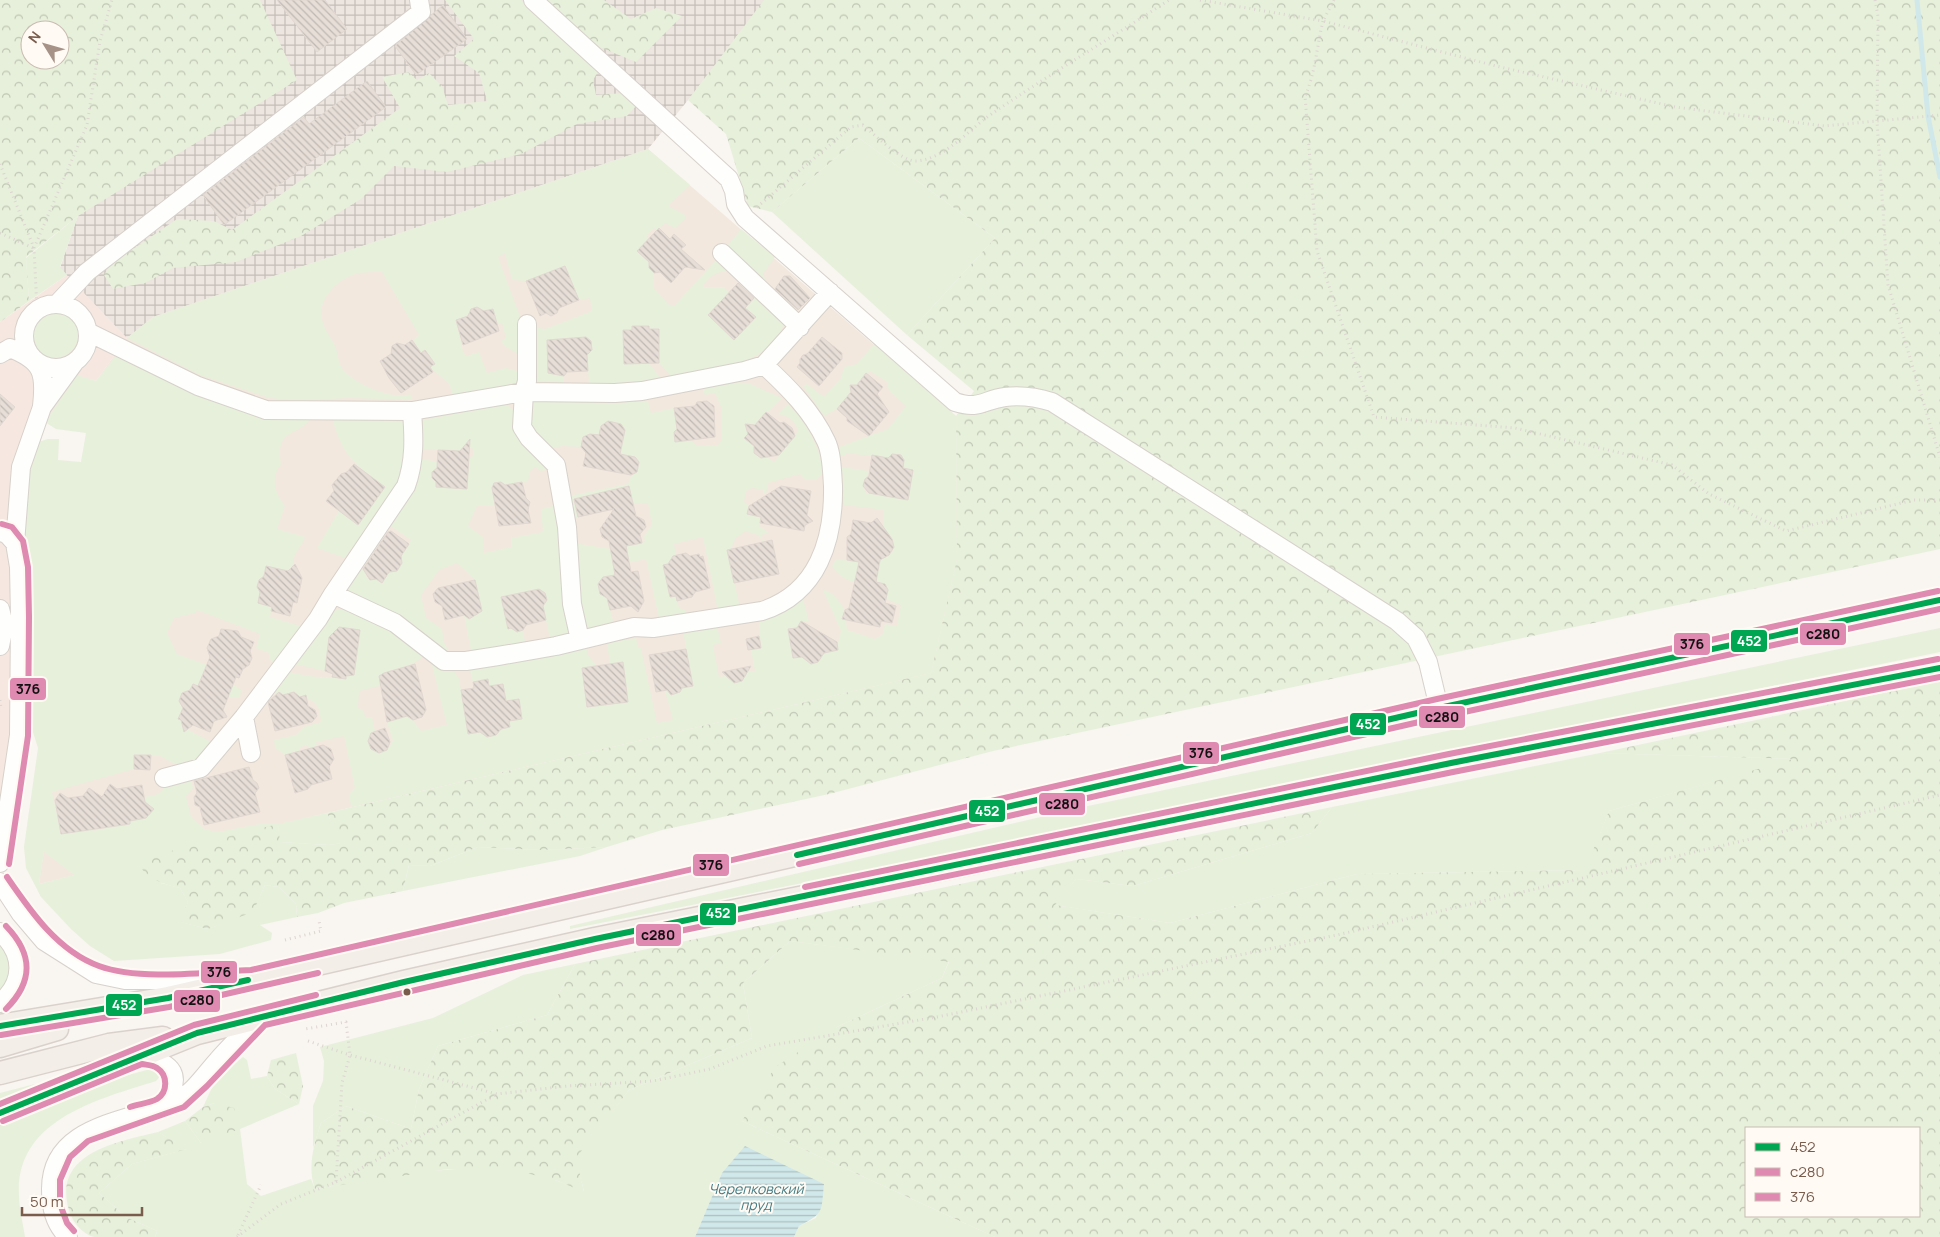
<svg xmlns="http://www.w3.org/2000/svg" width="1940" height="1237" font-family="Manrope,sans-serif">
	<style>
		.residential { fill: #f2e8de }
		.commercial { fill: #f6e8e1 }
		.industrial { fill: url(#industrial-grid) }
		.green { fill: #e7f0db; fill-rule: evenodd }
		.forest { fill: url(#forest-crowns); fill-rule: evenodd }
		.water { fill: url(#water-rules) }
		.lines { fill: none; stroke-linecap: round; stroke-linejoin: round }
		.stream { stroke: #d0e8ea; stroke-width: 5 }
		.building { fill: url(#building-back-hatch); stroke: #e2d8d2 }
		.minor-casing { stroke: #d7d1cb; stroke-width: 20 }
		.major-casing { stroke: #dad1cc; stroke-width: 25 }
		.path { stroke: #dcd5d0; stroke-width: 3; stroke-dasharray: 1 4; stroke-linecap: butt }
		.minor { stroke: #fefefd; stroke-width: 18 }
		.major { stroke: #f3eee8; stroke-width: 22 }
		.bus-1-casing { stroke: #fffaf3; stroke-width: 10 }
		.bus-2-casing { stroke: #fffaf3; stroke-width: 10 }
		.bus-3-casing { stroke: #fffaf3; stroke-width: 10 }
		.bus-1 { stroke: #00a651; stroke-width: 6 }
		.bus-2 { stroke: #de8ab1; stroke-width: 6 }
		.bus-3 { stroke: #de8ab1; stroke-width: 6 }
		.bus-dot { fill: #7a5c4d; stroke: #fffaf3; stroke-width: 2 }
		.labels { text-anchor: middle; stroke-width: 4; stroke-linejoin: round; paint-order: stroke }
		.water-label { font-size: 14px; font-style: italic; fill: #437c86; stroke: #fffaf3 }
		.line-badge { stroke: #fffaf3; stroke-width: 2 }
		.badge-label { font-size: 14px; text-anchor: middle; font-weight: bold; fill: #fff }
		.pale-badge-label { font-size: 14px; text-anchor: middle; font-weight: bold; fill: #111 }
	</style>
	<defs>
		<pattern id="industrial-grid" width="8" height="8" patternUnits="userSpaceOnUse" patternTransform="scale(1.25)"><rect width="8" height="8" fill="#ede5e0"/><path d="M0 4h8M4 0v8" fill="none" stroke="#c5bdb8"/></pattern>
		<pattern id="forest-crowns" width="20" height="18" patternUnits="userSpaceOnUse" patternTransform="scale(1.25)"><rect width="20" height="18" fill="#e7f0db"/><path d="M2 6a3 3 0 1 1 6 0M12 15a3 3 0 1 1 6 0" fill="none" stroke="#c0c6b4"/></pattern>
		<pattern id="water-rules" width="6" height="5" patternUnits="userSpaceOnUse" patternTransform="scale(1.25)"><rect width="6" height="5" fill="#d0e8ea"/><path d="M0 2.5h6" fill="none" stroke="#aebfc0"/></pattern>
		<pattern id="building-back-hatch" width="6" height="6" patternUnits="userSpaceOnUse" patternTransform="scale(1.25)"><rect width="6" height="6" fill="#e6ded7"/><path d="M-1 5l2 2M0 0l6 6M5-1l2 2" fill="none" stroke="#bfb7b1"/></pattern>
	</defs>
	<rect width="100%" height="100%" fill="#f9f5f0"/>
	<path class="residential" d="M648 149 956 416 957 559 931 673 327 813 39 884 62 724 72 514 96 381 127 338 153 317Z"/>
	<path class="commercial" d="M67 275 127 338 96 381 77 376 15 467 14 738 0 841V322Z"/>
	<path class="industrial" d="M152 0H770L648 149 153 317 127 338 60 268Z"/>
	<path class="green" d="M859 138 995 238 907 335 772 212Z
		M648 149 690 185 670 204V207L685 215 686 218 675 228 665 223 657 230 654 228 646 236 649 238 637 251 649 262V268L654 273V288L668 304 674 306 717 259 741 229 775 257 763 274 766 281 765 283C744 275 721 261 704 284V287H723L729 292 708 315 735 340 755 317 745 308 757 296 784 320C779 364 706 371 673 378L659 363V329H649V326H632V330H623L662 380 611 386 589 384 587 355 592 350 591 341 586 337 547 340 548 373 564 376V383L535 381 534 327 545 329 592 311 590 298 579 300 565 266 526 281 512 280 505 253 498 257 522 322 521 356 503 345 502 340 506 338 502 323 497 324 492 309 484 311 477 307 471 309 468 316 456 320 463 352 466 356 479 352 487 373 506 368 521 372V383L452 395 450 385 430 367 434 364 425 350 421 353 413 340 419 335 382 272C375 272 367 272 359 273 340 277 317 298 322 319 324 330 331 337 335 346 339 354 337 361 342 368 352 383 393 401 410 394L413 400 348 398 299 401 270 398 200 375 127 338 153 317Z
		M78 216 60 267 67 275 29 301 26 258Z
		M32 335a23 23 0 1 1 46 0a23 23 0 1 1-46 0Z
		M874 344 956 416 957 559 931 673 351 807 349 794 355 788 344 736 316 742 317 746 310 748 307 745 301 747 299 751 285 755 275 748 274 740 296 735 304 727 321 722C320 711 319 702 307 699L305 695 298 697 294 692 283 695 279 692 265 699 284 671 308 676 345 679 359 630 341 627 340 632 329 637 325 671 290 663 332 611C367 602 400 636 425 655 409 670 394 666 379 676V686L359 691 358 708 364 711 365 717H372L375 732 371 733 368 741 371 749 379 753 387 750 393 741 387 722 407 716 413 720 421 731 447 725 431 661 450 666 459 678 468 734 480 732 487 737 496 735 509 721 521 719 519 699 506 701 503 684 489 686 488 680 473 682 468 664 587 648V654L597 666 582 668 587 707 628 702 623 663 610 664 607 643 636 638 638 648H641L657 723 673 720 665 691 668 690 672 695 680 692 682 688 693 686 683 631 717 626 721 643 713 645 719 677 727 676 734 683 742 681 747 672 755 671 751 650 761 648 759 623C769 613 789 610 803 599L809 621 800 623 799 627 788 629 811 664 818 662 821 654 836 651 841 631 823 590C834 592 839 601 845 610L843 616 846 620 847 630 875 639 883 634 885 624 897 626 901 605 886 599 888 590C871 586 841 584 832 566L836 559 879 565 880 557H885L893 552 894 542 889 535 884 534V510L844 505 842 467 869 471 863 486 866 493 908 500 913 470 903 468 904 460 901 455 892 454 888 458 846 453V456L840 455 839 447 888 429 906 406 889 391 887 382 870 371 857 385H853L851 392 837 409 824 416 803 386 807 384 824 397 841 378 844 367 857 364Z
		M118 353C178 385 239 424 310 419 297 438 275 427 281 464 270 477 275 494 285 506L277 529 305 537C303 544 298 548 295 555 293 558 294 563 292 567 288 576 267 574 259 580L257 587 260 592 258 603 272 607 270 617 304 627 275 664 269 659V653L256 648 260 634 197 610 195 613 174 618 167 633 177 654 207 665 241 690 240 698H227L193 684 190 690 182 694 179 701 183 708 178 719 181 720 183 727 215 744 204 760 181 767 160 756 134 755V769L52 792 61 834 92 828 93 831 107 828V826L117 824V826L130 824V821L147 818V814L152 811 145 806 144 797C157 795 162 795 167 782L190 775 193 788 186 796 191 817 204 829 217 832 260 824H278L327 813 342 843 329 845 279 842 278 825 161 883 180 888 188 902 181 922 208 929 253 911 265 885 279 887 296 904 297 917 260 925 272 933 271 940 220 954 114 961 90 946 71 929 41 897 26 868 24 847 38 748 32 729 24 505 31 453 38 442 48 439H59L58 460 81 462 86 433 56 429 45 422 77 375 96 381ZM44 852 74 875 39 884Z
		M726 382 748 383 782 398 755 425H750L746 429 748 434 744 438 754 446V453L767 457 774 462 798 431C795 420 789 416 778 414L788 404C807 423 820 446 823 473L816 480H806L800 474 768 483 766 494H763V490L752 488 746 491 744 502 749 506 747 514 758 517 762 514 759 526 769 533 761 535 763 542 758 535 745 531 735 539 731 549 727 550 740 607 718 611 703 537 674 544 676 555 670 597 676 596 679 608 685 610 686 615 659 618 646 559 614 566 615 575 607 598 614 625 598 630 587 627 578 615 574 543 611 549 645 542 644 536 652 525 648 503 633 504 629 486 574 499 578 517H571L568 496 628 484 631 476 637 472 620 454 625 430 621 424 607 421 601 426 599 435 590 434 583 437 581 447 563 446 548 449 530 429 531 399 613 403 648 401 651 413 674 408 678 442 691 440 697 446 718 445 722 440V409L715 393 705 395 702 388Z
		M506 404 516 413 552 469 541 471 535 467 530 471 528 482 505 485 501 482 494 483 492 488 495 506H477L468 526 483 537 484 553 511 547V538L543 532 541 509 561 504 563 575 568 629 565 638 550 639 543 606 547 600 545 593 539 589 501 597 511 628 517 632 523 630 526 648 476 656 471 651 464 615 469 619 482 611 475 580 457 563 439 570 421 595 426 618 442 629 444 642 452 659 345 591 356 565 365 571 366 576 370 580 376 579 382 583 389 572 397 571 402 563 401 556 411 540 385 522 417 458 438 462 437 468 432 472V478L436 482V487L467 489 469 459 473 456V449L465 445 460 451 423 449 418 443 423 420Z
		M345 416 409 423 410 463 356 553 350 550 345 558 317 548 339 511 358 525 385 487C354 464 342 456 332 417Z
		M1940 628V652L899 864 570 929V926L1088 806Z
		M1600 753 1795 759 1609 811 1586 870 1357 874 1170 923 1054 905 1076 879 1133 886 1312 833 1332 807Z
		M478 847 541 850 607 847 580 856 403 891 409 865 430 866Z
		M0 941 8 950 12 973 0 991Z
		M790 941 949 961 942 978 837 1027 742 1121 995 1237H794L799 1226 816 1218 824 1184 807 1177 722 1173 695 1237H155L157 1231 126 1217 99 1193 132 1164 186 1149 158 1132 185 1121 201 1143 215 1103 203 1107 216 1079 243 1057 247 1060 251 1079 267 1076 275 1089 299 1104 240 1129 247 1184 261 1196 311 1179 315 1189C381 1179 450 1162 518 1171 540 1173 563 1183 584 1191L575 1158 629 1090 752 1038 743 983Z
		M575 964 547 1015 438 1046 419 1089 411 1129 346 1106 321 1123 313 1148V1106L323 1081 324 1061 320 1047 433 1018 523 975Z
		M158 1067 161 1075 156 1081C100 1099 15 1119 19 1195 19 1209 23 1223 25 1237H0V1125L61 1098 106 1081Z
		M35 1084 31 1089 0 1101V1093Z"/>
	<path class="forest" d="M0 0H260L297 80 78 216 26 257 29 301 0 322ZM30 30H60V60H30Z
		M445 0H521L599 70 593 80 596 95 624 93 636 106 627 116 577 124 521 154 447 172 394 166 361 199 301 236 236 262 173 268 145 283 113 289 104 275 111 264 177 219 214 221 232 230 400 108 382 77 408 72 417 80 429 73 442 86 448 105 487 101 479 73 454 56 474 39Z
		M547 0H604L631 19 656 8 682 16 636 62 592 44Z
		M764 0H1940V549L993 751 829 794 662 830 607 847 541 850 478 847 430 866 409 865 403 891 344 903 318 913 297 917 296 904 279 887 265 885 253 912 208 929 180 922 188 902 180 888C162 884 145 878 136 860L278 824 280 842 329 845 341 843 327 813 931 673 957 559 956 416 974 391 907 335 995 238 859 138 772 212 748 206 726 134 688 100Z
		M1940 681V1237H995L742 1121 775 1067 837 1027 942 978 949 962 790 941 743 983 752 1038 629 1090 576 1158 584 1192 558 1181 518 1171 448 1169 315 1189C307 1167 314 1144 321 1123L346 1106 411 1129 419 1089 438 1046 547 1015 575 964 1332 807 1312 833 1133 886 1076 879 1055 905 1170 923 1357 874 1585 870 1609 811 1793 759 1600 753ZM1746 1128H1919V1216H1746Z
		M296 1053 303 1086 299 1104 275 1089 267 1076 271 1060Z
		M215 1103 234 1108 240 1129 201 1143 185 1121 203 1107Z
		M158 1132 187 1149 132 1164 99 1193 126 1217 157 1231 155 1237C141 1237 106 1237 94 1237 82 1234 72 1221 69 1210 52 1153 117 1142 158 1132Z"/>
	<path class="water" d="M745 1146 824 1184C821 1211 825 1213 799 1226L794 1237H695L722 1173Z"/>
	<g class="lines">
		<path class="stream" d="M1917 0 1928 116 1940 177"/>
	</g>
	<path class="building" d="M277 0H325L347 29 317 52Z
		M443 5 467 39 416 75 395 46Z
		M367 81 386 107 224 225 203 195 304 117 309 124Z
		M659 228 670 239 674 234 686 245 681 249 705 270 685 267 671 283 660 272 654 273 649 268V262L637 251Z
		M565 266 579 300 559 308 557 313 551 316 546 313 540 316 526 281Z
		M784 276H790L810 298 798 310 775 289Z
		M738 283 754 298 745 308 756 317 734 340 708 315Z
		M477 307 484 311 493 309 499 331 463 345 456 320 468 316 471 309Z
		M632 326H649V329H659V363L624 364 623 330H632Z
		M586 337 591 341 592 350 587 355 588 371 567 372 564 376 548 373 547 340Z
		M822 337 842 353V359L819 386 797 367 800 363V359L803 355 807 354Z
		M412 340 421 353 425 350 435 364 430 367 433 372 401 393 389 378 380 361 391 354 392 346 397 343 405 345Z
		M866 373 883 387 877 394 889 412 869 436 847 421V418L837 409 851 392 850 385H857Z
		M0 394 15 407 0 426Z
		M707 401 714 406 715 437 675 442 674 432 677 429 674 408 695 406 697 402Z
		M766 412 780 423 784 422 792 428 795 436 779 455 761 458 754 453V446L744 438 748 434 745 424 755 425Z
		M608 421 621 424 625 430 620 454 635 457 639 462 637 472 631 475 583 466 586 453 581 447 583 437 590 434 599 435 601 426Z
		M470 439 467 489 436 487V482L432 478V472L437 468 438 450 460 451Z
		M892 454 901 455 904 460 903 468 913 470 908 500 869 493 863 486 865 479 869 476 872 455 888 458Z
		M354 464 385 487 358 525 326 501 334 491 332 485 341 474 347 472Z
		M501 482 505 485 522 482 526 498 530 502 528 510 531 523 499 526 492 488 494 483Z
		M629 486 636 516 644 520 646 527 640 534 642 543 626 546 631 572 638 571 644 601 638 612 631 606 610 610 607 598 600 594 598 584 603 577 615 575 609 541 602 537 600 529 614 509 578 517 574 499Z
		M781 486 811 491 807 515 813 521 805 525 804 531 760 523 761 517 747 514 749 506Z
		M877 518 892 539 894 547 889 555 880 560 876 582 885 584 888 590 885 603 896 606 892 623 881 621 880 627 842 619 845 610 849 608 859 562 847 560V537L851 534 853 520 871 523Z
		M391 531 409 544 401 556 402 563 397 571 389 572 382 583 376 579 370 580 363 569 388 532Z
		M772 540 779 574 734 583 727 550Z
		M686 553 690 556 699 554 700 557 703 556 710 588 695 592 692 597 677 601 676 596 670 597 663 565 668 564 673 556Z
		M295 564 302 578 297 603 293 602 290 616 271 611 272 607 258 603 260 592 257 587 259 580 264 576 266 566 288 571Z
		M475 580 482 611 469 619 464 615 445 620 442 606 435 602 433 594 438 588Z
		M539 589 545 593 547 600 543 606 546 620 526 625 523 630 517 632 511 628 508 629 501 597Z
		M801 621 837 642 838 650 824 653 818 662 811 664 802 657 793 658 788 629 797 628Z
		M339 627 360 630 354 675 346 676V679L332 677 333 674 325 671 329 637Z
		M221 629 238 631 241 637 254 642 250 651 252 658 249 665 243 669 239 678 236 677 223 710 227 717 214 721 210 732 193 725 184 732 181 720 178 719 183 708 179 701 182 693 190 690 193 684 198 686 210 657 207 648 211 639 219 636Z
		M759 636 761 648 748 650 746 639Z
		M686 649 693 686 682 688 680 692 671 695 667 690 656 692 649 655Z
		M623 662 628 702 587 707 582 668Z
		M415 664 426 710 422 717 413 720 407 716 387 722 379 676 384 673Z
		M751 666 742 681 734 683 722 672Z
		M488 679 489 686 503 684 506 701 519 699 522 719 509 721 510 727 501 729 496 735 487 737 480 732 468 734 461 690 474 688 473 682Z
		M279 692 283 695 294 692 300 697 306 695 308 706 315 710 317 716 312 722 275 731 268 702Z
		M385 728 390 742 387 750 379 753 371 749 368 741 371 733Z
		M323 745 331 749 334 759 329 767 332 779 311 785 308 789 295 793 285 755Z
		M134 755H151L150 770 134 769Z
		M249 767 253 780 257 783 259 788 255 793 260 812 204 825 200 807 195 805 194 797 197 793 194 781Z
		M110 784 117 789 142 785 145 802 154 809 146 818 130 821V824L61 834 55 800 60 793 68 798 83 796 89 788 102 797Z"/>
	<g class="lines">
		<g class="minor-casing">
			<path id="minor" d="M533 0 729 179 734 191 736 204 745 218 955 402C980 410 983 400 1005 397 1022 395 1036 397 1052 402L1397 621 1416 638 1428 662 1439 708
				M722 253 800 327
				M58 303 87 272 421 12 419 0
				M24 336a32 32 0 1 1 64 0a32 32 0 1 1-64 0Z
				M527 324V381L524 392 522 427 529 438 556 465 567 527 572 604 580 640
				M88 332 198 386 266 410 412 411 524 392 615 393 642 391 744 371 764 365 830 292
				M0 354 10 348C42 361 46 372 42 406
				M0 532 7 534 15 543 19 567 20 617 19 735 0 863
				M15 543 21 467 42 407 74 363
				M333 594 406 486C415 461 414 438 412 411
				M0 609 4 625 0 646
				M244 717 251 753
				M164 778 201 768 244 717 318 619 333 594 395 623 444 661H466L498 656 556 646 634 627 653 628 762 611C818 593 834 540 833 486 832 472 832 453 826 441 812 411 788 387 764 365
				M0 882 21 914 44 941 96 974 125 980H219
				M0 932C24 953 25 982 0 1003
				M141 1055C173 1063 184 1075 164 1105
				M68 1237C54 1223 51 1208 51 1189 51 1122 133 1122 178 1100 194 1092 206 1073 218 1060 231 1045 246 1031 260 1017"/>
		</g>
		<g class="major-casing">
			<path id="major" d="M0 1026 168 998 1439 708 1940 600
				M0 1046 57 1029
				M0 1073 109 1045 163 1038
				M0 1113 197 1033 404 982 595 939 948 868 1451 763 1940 668"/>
		</g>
		<path class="path" d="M1200 0 1323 21C1317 45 1315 75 1305 96L1317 251 1374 417 1515 428 1672 465 1709 494 1786 531 1914 500H1940
			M1334 0 1323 21 1496 66 1675 107 1824 126 1940 115
			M1875 0 1878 16 1877 121 1888 285 1940 457
			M0 164 34 248 37 310
			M757 207 851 127 863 125C875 135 901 161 916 161 946 159 970 128 993 113 1050 74 1111 38 1169 0
			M0 233 33 248
			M34 248 87 125 100 41 112 0
			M0 700 1 708
			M285 940 321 931 319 921
			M308 1041 350 1055 497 1094 568 1086 653 1081 710 1069 767 1046 937 1017 1337 935 1940 795
			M336 1182 497 1094
			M238 1235 261 1185
			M237 1237 281 1204 336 1182 342 1083 350 1055 346 1022 305 1029"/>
		<use href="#minor" class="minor"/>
		<use href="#major" class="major"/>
		<g class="bus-1-casing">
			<path id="bus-1" d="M797 855 1439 708 1940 600
				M0 1026 168 998 248 980
				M0 1113 197 1033 404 982 595 939 1451 763 1940 668"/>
		</g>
		<g class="bus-2-casing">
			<path id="bus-2" d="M799 864 1441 717 1940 609
				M1 1035 169 1007 318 973
				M3 1121 142 1064C147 1065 153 1065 157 1068 168 1075 168 1092 157 1099 150 1103 139 1104 130 1107
				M74 1231 67 1223 60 1204V1180L70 1157 88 1141 184 1107 207 1086 265 1025 597 948 1453 772 1940 677"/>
		</g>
		<g class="bus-3-casing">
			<path id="bus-3" d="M2 524 12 527 23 541 28 567 29 617 28 736 9 864
				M7 877C31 912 58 951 99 966 139 981 208 972 251 970L1437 699 1938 591
				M805 887 1449 754 1938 659
				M6 1009C34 981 33 954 6 926
				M0 1104 194 1025 316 995"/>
		</g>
		<use href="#bus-1" class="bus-1"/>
		<use href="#bus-2" class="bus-2"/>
		<use href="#bus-3" class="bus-3"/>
	</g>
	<circle class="bus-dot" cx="407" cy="992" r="4.5"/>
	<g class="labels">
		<g class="water-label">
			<text x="756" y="1194">Черепковский<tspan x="756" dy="16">пруд</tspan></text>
		</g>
	</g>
	<g class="line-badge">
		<rect x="1799" y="622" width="48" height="24" rx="5" fill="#de8ab1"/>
		<rect x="1730" y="629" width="38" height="24" rx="5" fill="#00a651"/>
		<rect x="1673" y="632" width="38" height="24" rx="5" fill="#de8ab1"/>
		<rect x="9" y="677" width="38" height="24" rx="5" fill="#de8ab1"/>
		<rect x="1418" y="705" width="48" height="24" rx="5" fill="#de8ab1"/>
		<rect x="1349" y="712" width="38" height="24" rx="5" fill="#00a651"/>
		<rect x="1182" y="741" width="38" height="24" rx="5" fill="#de8ab1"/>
		<rect x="1038" y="792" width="48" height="24" rx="5" fill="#de8ab1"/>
		<rect x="968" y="799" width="38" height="24" rx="5" fill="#00a651"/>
		<rect x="692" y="853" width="38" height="24" rx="5" fill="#de8ab1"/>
		<rect x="699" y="902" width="38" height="24" rx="5" fill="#00a651"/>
		<rect x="635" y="923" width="47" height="24" rx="5" fill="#de8ab1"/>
		<rect x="200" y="960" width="38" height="24" rx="5" fill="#de8ab1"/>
		<rect x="173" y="989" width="48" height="24" rx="5" fill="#de8ab1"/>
		<rect x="105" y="993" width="38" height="24" rx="5" fill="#00a651"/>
	</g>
	<g class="badge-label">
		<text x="1749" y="646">452</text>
		<text x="1368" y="729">452</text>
		<text x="987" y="816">452</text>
		<text x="718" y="918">452</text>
		<text x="124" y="1010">452</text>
	</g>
	<g class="pale-badge-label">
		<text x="1823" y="639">с280</text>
		<text x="1692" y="649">376</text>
		<text x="28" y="694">376</text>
		<text x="1442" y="722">с280</text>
		<text x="1201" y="758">376</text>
		<text x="1062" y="809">с280</text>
		<text x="711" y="870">376</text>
		<text x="658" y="940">с280</text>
		<text x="219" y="977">376</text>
		<text x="197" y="1005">с280</text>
	</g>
	<rect x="1745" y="1127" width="175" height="90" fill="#fffaf3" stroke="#cabbb1"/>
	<rect x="1755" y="1143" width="25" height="8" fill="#00a651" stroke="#cabbb1"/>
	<text x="1790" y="1152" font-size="15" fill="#7a5c4d">452</text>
	<rect x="1755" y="1168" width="25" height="8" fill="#de8ab1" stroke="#cabbb1"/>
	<text x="1790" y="1177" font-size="15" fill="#7a5c4d">с280</text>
	<rect x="1755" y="1193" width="25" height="8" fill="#de8ab1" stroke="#cabbb1"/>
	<text x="1790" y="1202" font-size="15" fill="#7a5c4d">376</text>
	<g transform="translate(45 45) rotate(307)"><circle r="24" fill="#fffaf3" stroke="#cabbb1"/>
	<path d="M0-4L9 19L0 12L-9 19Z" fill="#a69286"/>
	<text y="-8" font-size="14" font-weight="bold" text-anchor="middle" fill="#7a5c4d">N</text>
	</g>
	<path d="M22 1207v8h120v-8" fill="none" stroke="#7a5c4d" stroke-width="2.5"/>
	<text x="30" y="1207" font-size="15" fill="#7a5c4d" stroke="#fffaf3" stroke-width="4" paint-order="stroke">50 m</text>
</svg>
